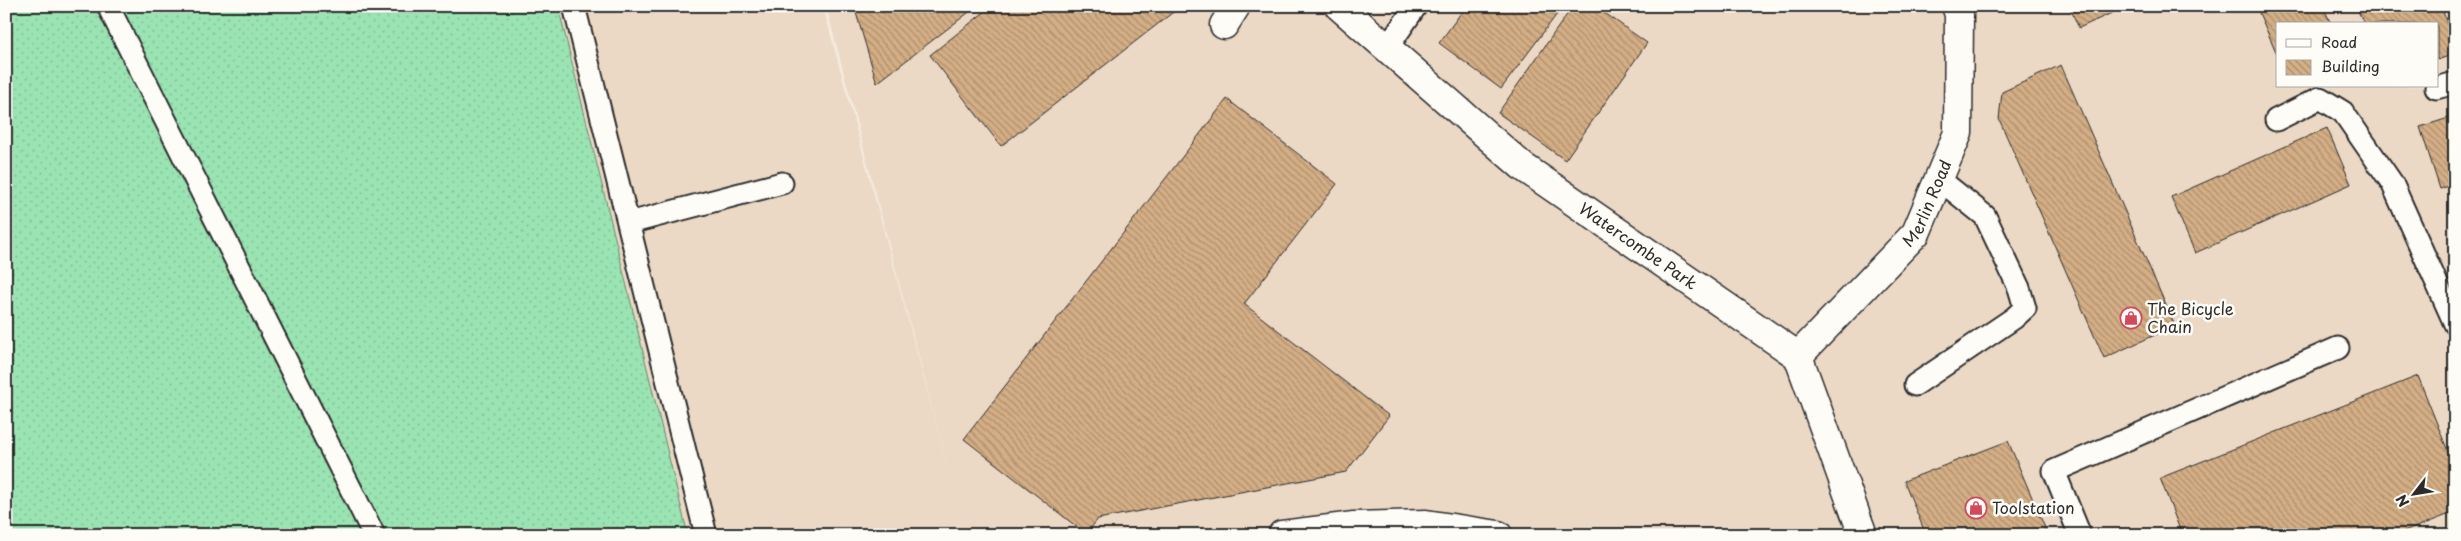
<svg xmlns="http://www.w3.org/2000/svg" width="2461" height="541" font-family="'Playpen Sans',sans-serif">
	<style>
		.built { fill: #ebd9c5; fill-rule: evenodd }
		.grass { fill: url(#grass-dots); stroke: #62876e }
		.building { fill: url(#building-back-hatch); stroke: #2b2b2b }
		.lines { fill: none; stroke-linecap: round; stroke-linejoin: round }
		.lane-casing { stroke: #2b2b2b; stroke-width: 25 }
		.street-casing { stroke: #2b2b2b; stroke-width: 31 }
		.lane { stroke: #fdfcf7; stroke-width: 21 }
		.street { stroke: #fdfcf7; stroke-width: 28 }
		.labels { text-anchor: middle; stroke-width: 5; stroke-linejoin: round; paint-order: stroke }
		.street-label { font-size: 16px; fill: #2b2b2b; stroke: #fdfcf7 }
		.poi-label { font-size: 16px; fill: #2b2b2b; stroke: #fdfcf7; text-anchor: start }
	</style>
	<defs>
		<pattern id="grass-dots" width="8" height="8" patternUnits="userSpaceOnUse" patternTransform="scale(1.25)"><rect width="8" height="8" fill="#9ae3b2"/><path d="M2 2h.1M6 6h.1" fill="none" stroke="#85c399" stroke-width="1.8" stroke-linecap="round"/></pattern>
		<pattern id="building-back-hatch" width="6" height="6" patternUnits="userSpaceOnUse" patternTransform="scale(1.25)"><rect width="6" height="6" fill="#d4ae85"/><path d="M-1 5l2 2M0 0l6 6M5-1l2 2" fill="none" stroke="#ac8e6d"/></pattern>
	</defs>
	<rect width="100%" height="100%" fill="#f5ece0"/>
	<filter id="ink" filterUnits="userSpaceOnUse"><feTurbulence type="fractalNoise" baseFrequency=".02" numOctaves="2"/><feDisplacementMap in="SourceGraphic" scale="10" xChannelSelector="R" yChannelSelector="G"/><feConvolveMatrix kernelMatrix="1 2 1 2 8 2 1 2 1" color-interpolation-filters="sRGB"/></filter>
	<g filter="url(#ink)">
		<path class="built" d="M6 6H823L948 468 826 6H2455V535H6ZM2277 24H2437V86H2277Z"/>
		<path class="grass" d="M6 6H558L688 535H6Z"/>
		<path class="building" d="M854 6H977L877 83Z
			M992 6H1181L1001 146 930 55Z
			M1466 6H1563L1501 89 1439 43Z
			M1573 6H1595L1647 43 1565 160 1498 113Z
			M2069 6H2127L2079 28Z
			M2256 6H2323L2331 24H2277V54Z
			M2356 6H2441L2455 46V54L2437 60V24H2364Z
			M2061 65 2175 326 2104 358 1999 119 2002 92Z
			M1227 99 1337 184 1244 304 1389 416 1346 472 1098 519 1086 534 964 439Z
			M2455 116V184L2440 189 2420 127Z
			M2327 128 2351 184 2195 253 2171 197Z
			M2418 376 2455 469V512L2396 535H2182L2160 478Z
			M2008 441 2048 535H1926L1904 481Z"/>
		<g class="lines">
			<g class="lane-casing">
				<path id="lane" d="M108 6 374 535
					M574 6 706 535
					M1387 48 1416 6
					M2436 88 2455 83
					M2276 120 2320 98 2343 112 2392 183 2455 324
					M629 223 782 183
					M1915 385 2014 318 2025 308 2019 288 1985 216 1939 179
					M2080 535 2054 471 2338 348"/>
			</g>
			<g class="street-casing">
				<g id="street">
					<path id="s1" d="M1339 6 1522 166 1798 356 1863 535"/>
					<path d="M1224 25 1236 6"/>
					<path id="s2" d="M1798 356 1916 233 1958 133 1959 14 1956 6"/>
					<path d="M1282 535 1354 526 1426 524 1498 535"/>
				</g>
			</g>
			<use href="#lane" class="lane"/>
			<use href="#street" class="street"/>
		</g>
	</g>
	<defs>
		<g id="shop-ring" transform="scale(1.125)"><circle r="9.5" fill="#fdfcf7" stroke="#d1495b" stroke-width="1.5"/><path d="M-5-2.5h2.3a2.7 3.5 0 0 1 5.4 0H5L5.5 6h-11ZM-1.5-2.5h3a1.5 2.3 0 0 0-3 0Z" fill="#d1495b"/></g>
	</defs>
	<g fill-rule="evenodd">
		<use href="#shop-ring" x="2131" y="318"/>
		<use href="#shop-ring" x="1976" y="508"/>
	</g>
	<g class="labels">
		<g class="street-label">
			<text dy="6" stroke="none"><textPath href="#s2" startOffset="202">Merlin Road</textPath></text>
			<text dy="6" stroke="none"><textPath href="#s1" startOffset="384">Watercombe Park</textPath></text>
		</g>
		<g class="poi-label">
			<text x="2147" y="315">The Bicycle<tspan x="2147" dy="18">Chain</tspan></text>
			<text x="1992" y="514">Toolstation</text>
		</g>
	</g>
	<rect width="2461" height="541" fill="none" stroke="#fdfcf7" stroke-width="25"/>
	<rect x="12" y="12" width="2436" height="516" fill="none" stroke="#2b2b2b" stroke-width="2" filter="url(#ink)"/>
	<rect x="2276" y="22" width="162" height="65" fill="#fdfcf7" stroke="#a9a8a5"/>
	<rect x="2286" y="39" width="25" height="8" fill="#fdfcf7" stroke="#a9a8a5"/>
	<text x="2321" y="48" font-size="15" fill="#2b2b2b">Road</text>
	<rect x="2286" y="60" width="25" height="15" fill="url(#building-back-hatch)" stroke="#a9a8a5"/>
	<text x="2321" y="72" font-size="15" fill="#2b2b2b">Building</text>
	<g transform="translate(2414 494) rotate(239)" stroke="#fdfcf7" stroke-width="4" paint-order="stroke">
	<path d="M0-4L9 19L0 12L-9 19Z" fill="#2b2b2b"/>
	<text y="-8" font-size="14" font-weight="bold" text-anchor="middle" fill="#2b2b2b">N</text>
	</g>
</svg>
